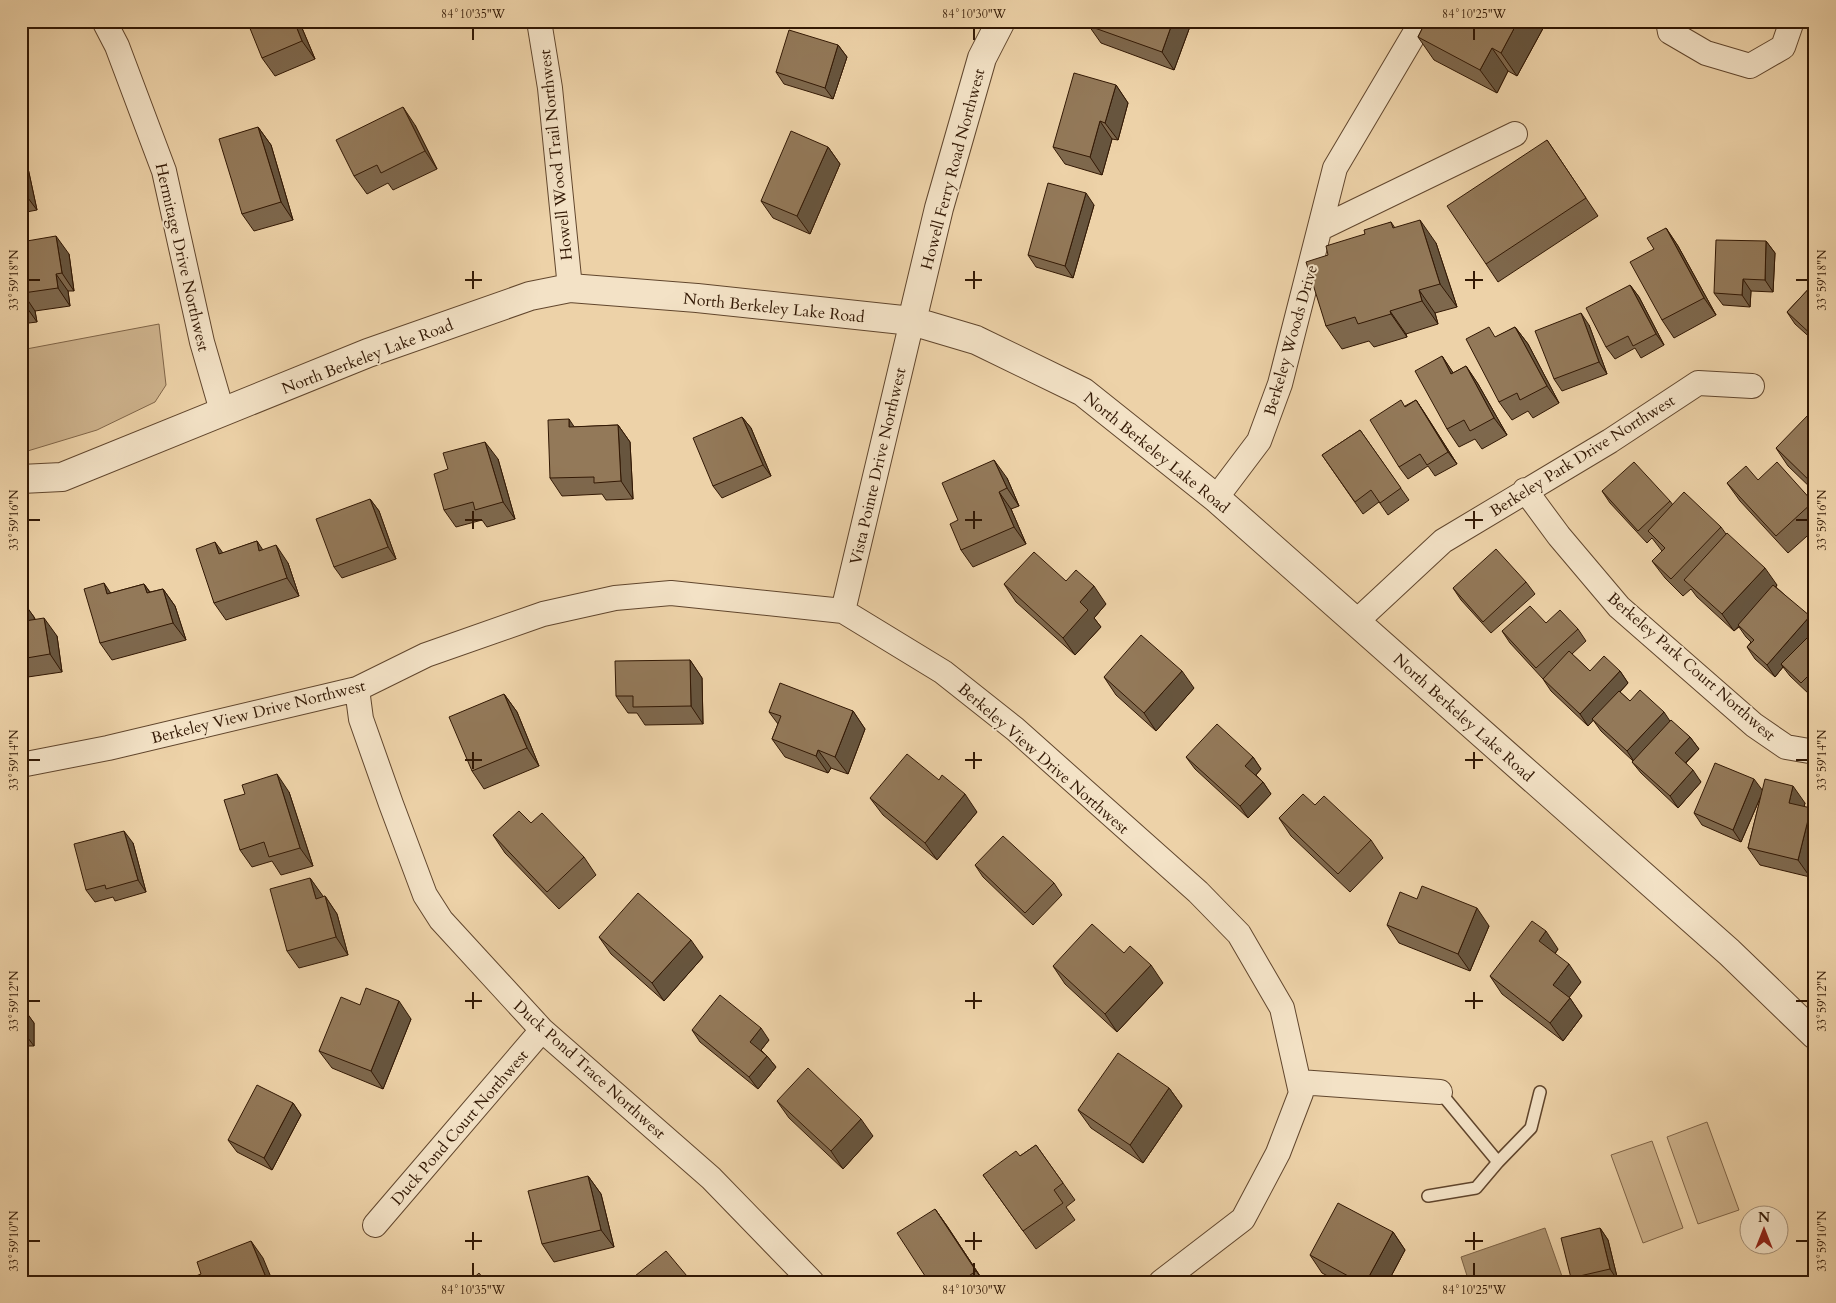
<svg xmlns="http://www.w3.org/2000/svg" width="1836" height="1303" font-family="Cardo,serif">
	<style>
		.green { fill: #cdb28c; stroke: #806548 }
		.water { fill: #ad9370; stroke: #7c6245 }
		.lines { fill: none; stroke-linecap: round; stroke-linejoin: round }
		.service-casing { stroke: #61462d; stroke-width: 14 }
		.minor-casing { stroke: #61462d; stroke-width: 26 }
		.tertiary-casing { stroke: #61462d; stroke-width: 30 }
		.service { stroke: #f3e2c6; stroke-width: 11 }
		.minor { stroke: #f3e2c6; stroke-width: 24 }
		.tertiary { stroke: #f3e2c6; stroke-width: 28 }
		.wall { fill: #7e684d; stroke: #321804 }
		.shaded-wall { fill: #67553e; stroke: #321804 }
		.building { fill: #937959; stroke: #321804 }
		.ticks { fill: none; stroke: #321804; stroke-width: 2 }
		.labels { text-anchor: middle; stroke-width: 4; stroke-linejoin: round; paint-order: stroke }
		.street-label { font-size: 16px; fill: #321804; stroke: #f3e2c6 }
		.neatline { fill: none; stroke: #321804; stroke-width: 2 }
		.ticks-label { font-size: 12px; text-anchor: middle; fill: #321804 }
	</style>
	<rect width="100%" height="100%" fill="#edd2a8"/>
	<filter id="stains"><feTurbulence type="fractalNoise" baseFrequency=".004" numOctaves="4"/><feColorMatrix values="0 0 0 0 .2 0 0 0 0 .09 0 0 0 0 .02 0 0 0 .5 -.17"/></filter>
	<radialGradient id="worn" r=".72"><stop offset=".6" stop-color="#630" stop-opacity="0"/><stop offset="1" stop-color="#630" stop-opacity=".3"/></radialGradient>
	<path class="green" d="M159 324 166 385 155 402 97 430 21 453V350Z
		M1707 1122 1739 1210 1698 1224 1667 1137Z
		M1652 1141 1683 1228 1643 1243 1611 1155Z"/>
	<path class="water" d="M1545 1228 1564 1282H1528L1527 1279 1520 1282H1469L1461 1257Z"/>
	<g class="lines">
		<g class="service-casing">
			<path id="service" d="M1440 1092 1498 1162 1531 1128 1540 1092
				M1428 1196 1476 1188 1498 1162"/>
		</g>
		<g class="minor-casing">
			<path id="minor" d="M104 21 117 46 164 171 202 342 222 411
				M539 21 550 88 570 288
				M1668 21 1670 32 1706 53 1750 66 1783 47 1792 21
				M1321 228 1515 134
				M1525 490 1559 536 1619 607 1754 725 1786 747 1815 752
				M1216 498 1259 441 1280 384 1335 168 1422 21
				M843 611 912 321
				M1357 621 1443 541 1610 441 1698 383 1752 386
				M357 689 361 719 391 804 425 895 441 920 542 1030 711 1178 812 1282
				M21 765 108 748 357 689 426 655 543 614 615 598 671 593 843 611 943 672 1015 729 1198 892 1239 934 1282 1008 1301 1093 1278 1153 1243 1219 1161 1282
				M1299 1082 1440 1092
				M375 1225 542 1030"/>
		</g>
		<g class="tertiary-casing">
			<path id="tertiary" d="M912 321 939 208 982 58 1001 21
				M21 479 62 477 368 353 530 296 570 288 697 298 912 321 976 340 1083 392 1216 498 1729 952 1815 1035"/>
		</g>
		<use href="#service" class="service"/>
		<use href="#minor" class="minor"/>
		<use href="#tertiary" class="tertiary"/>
	</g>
	<path class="wall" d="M299 21 315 59 275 76 262 58Z
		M1090 21H1192L1174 70 1101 43 1089 26Z
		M1426 21H1547L1517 76 1508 71 1497 93 1434 60 1418 37Z
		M838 45 847 57 833 99 784 84 776 72Z
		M1116 85 1128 103 1118 140 1112 139 1102 175 1065 164 1053 147Z
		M415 125 437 169 393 190 388 183 367 194 354 176Z
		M258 127 271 145 293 220 254 231 242 214Z
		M1547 140 1598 216 1498 282 1486 264Z
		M21 142 23 145 37 210 21 213Z
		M828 147 840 164 810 234 773 218 761 201Z
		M1094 205 1073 278 1036 267 1028 255Z
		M1391 222 1395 228 1436 243 1457 307 1435 313 1438 324 1406 334 1407 337 1374 347 1369 341 1342 349 1326 326 1328 255 1365 234Z
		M1666 228 1678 246 1716 315 1674 338 1662 320 1654 249Z
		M1766 241 1775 253 1773 292 1751 291 1750 307 1723 305 1714 293Z
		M69 254 74 291H68L70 306 35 311 37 322 21 324V267Z
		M1815 282V342L1795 324 1787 312Z
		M1630 285 1639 297 1664 345 1641 358 1635 348 1615 359 1606 347Z
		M1589 325 1607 374 1562 391 1554 379Z
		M1515 327 1528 344 1559 403 1533 418 1528 411 1512 420 1499 402 1496 337Z
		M1442 356 1453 373 1466 366 1478 384 1507 435 1482 449 1475 439 1459 447 1447 429Z
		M1416 400 1457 464 1435 476 1428 466 1408 479 1399 467 1405 406Z
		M742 417 751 428 771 476 722 498 713 486Z
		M1815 417V492L1788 466 1776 448Z
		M618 425 630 442 633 499 606 500 602 494 562 496 550 478 574 427Z
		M1360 430 1409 500 1388 515 1379 502 1363 514 1322 455Z
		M498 459 515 519 487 527 482 520 456 527 444 510Z
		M1007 478 1019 506 1011 509 1026 544 973 567 961 550 958 520Z
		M1758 480 1813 502 1815 505V529L1788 553 1740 501 1727 483Z
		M1602 491 1670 501 1673 505 1721 527 1726 534 1777 585 1776 587 1815 623V689L1810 695 1790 676 1783 667 1775 677 1755 659 1747 647 1751 642 1746 637 1739 627 1734 631 1697 597 1691 589 1683 596 1665 578 1652 561 1662 551 1652 538 1647 543 1610 503Z
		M370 499 379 511 396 559 342 578 334 567Z
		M257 541 262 550 288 563 299 596 226 620 214 603 223 553Z
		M1066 581 1106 604 1094 618 1101 627 1075 655 1016 602 1004 584Z
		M1526 582 1535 594 1491 633 1461 600 1453 588Z
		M144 584 150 592 163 589 175 606 186 640 112 660 100 643 111 593Z
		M21 600 34 617 35 619 57 636 62 672 21 678Z
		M1546 623 1578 629 1586 641 1572 654 1590 671H1620L1628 683 1620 692 1630 701 1670 721 1690 737 1699 749 1686 763 1701 782 1678 808 1641 773 1632 762 1633 761 1601 731 1593 720 1588 726 1551 691 1543 679 1510 643 1502 631Z
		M690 660 702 678 703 724 645 725 637 713H628L616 696Z
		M1104 677 1194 688 1156 731 1116 695Z
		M504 694 517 712 539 766 484 789 472 771Z
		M853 711 865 729 848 774 831 768 828 773 785 757 772 739 778 724 769 712Z
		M1186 757H1253L1261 769 1256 775 1263 782 1271 794 1248 818 1195 769Z
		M939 780 977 812 937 860 883 815 870 798Z
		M1762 790 1805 803 1804 806 1810 877 1760 865 1748 848 1761 796 1741 842 1702 825 1694 813Z
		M289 792 313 866 281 875 272 861 252 867 240 850Z
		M1315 805 1371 840 1383 858 1350 892 1291 836 1279 818Z
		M531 823 584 857 596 875 559 909 505 853 493 835Z
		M133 843 146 892 115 901 113 897 95 902 86 890Z
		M975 865 1054 883 1062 895 1033 925 983 877Z
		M310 878 323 897 325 896 337 914 348 955 299 968 287 951Z
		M1387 925 1489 926 1470 971 1399 943Z
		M599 937 703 957 664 1001 611 954Z
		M1558 949 1555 954 1581 982 1569 997 1582 1016 1563 1041 1502 994 1490 976Z
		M1124 953 1163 983 1117 1032 1065 984 1053 966Z
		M360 1005 411 1019 383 1089 332 1068 319 1051Z
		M21 1006 34 1023V1046H24L23 1094H21Z
		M692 1030 769 1040 761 1050 767 1056 776 1067 758 1089 700 1042Z
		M1169 1088 1182 1106 1143 1163 1091 1128 1078 1110Z
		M777 1101 873 1136 843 1169 789 1118Z
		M293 1103 301 1115 272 1170 237 1152 228 1140Z
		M1036 1145 1075 1200 1066 1207 1075 1220 1036 1249 983 1175 1020 1156Z
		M588 1176 601 1194 614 1247 554 1262 542 1244Z
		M935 1209 947 1226 984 1282H929Z
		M1600 1228 1608 1240 1618 1281 1614 1282H1573L1571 1278Z
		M1393 1232 1405 1250 1388 1282H1339L1322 1273 1310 1255Z"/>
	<path class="shaded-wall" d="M294 21H299L315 59 302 41Z
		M1173 21H1192L1174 70 1162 52Z
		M1518 21H1547L1517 76 1501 53Z
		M838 45 847 57 833 99 825 88Z
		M1492 48 1508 71 1497 93 1480 70Z
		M1116 85 1128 103 1118 140 1105 123Z
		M403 107 415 125 437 169 425 151Z
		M1100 121 1112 139 1102 175 1090 157Z
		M258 127 271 145 293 220 281 202Z
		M21 142 23 145 37 210 28 198 21 164Z
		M828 147 840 164 810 234 797 216Z
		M1086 193 1094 205 1073 278 1065 266Z
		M1420 220 1436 243 1457 307 1440 284Z
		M1666 228 1678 246 1716 315 1704 298Z
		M56 236 69 254 74 291 62 273Z
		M1766 241 1775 253 1773 292 1765 280Z
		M56 274 68 291 70 306 58 288Z
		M1743 279 1751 291 1750 307 1742 295Z
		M1630 285 1639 297 1664 345 1656 334Z
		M1419 290 1435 313 1438 324 1422 301Z
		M23 293 35 311 37 322 25 305Z
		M1390 311 1406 334 1407 337 1391 314Z
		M1581 313 1589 325 1607 374 1599 362Z
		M1515 327 1528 344 1559 403 1547 386Z
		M1442 356 1454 374H1451Z
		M1466 366 1478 384 1507 435 1494 418Z
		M1416 400 1424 412 1457 464 1448 452Z
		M742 417 751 428 771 476 763 465Z
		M569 419 581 437 569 427Z
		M618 425 630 442 633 499 621 481Z
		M485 442 498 459 515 519 503 502Z
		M994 460 1007 478 1019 506 1007 488Z
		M999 492 1011 509 1026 544 1014 527Z
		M370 499 379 511 396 559 388 547Z
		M257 541 269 559 259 551Z
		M215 542 228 560 219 554Z
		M276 545 288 563 299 596 287 578Z
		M1765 568 1777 585 1734 631 1722 614Z
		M104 583 116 601 107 594Z
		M144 584 156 601 147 593Z
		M1094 586 1106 604 1094 618 1101 627 1075 655 1063 638 1080 602Z
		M163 589 175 606 186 640 173 623Z
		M22 600 34 617 38 638 25 621Z
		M1810 616 1815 623V632L1781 664 1783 667 1775 677 1767 665Z
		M44 618 57 636 62 672 50 654Z
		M690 660 702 678 703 724 691 706Z
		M1182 671 1194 688 1156 731 1144 713Z
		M1620 671 1628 683 1588 726 1580 714Z
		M504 694 517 712 539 766 527 748Z
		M853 711 865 729 848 774 835 757Z
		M1664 712 1672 724 1635 763 1627 751Z
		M1690 737 1699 749 1683 765 1675 753Z
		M818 750 831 768 828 773 816 756Z
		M1253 757 1261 769 1253 778 1245 766Z
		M1693 770 1701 782 1678 808 1670 796Z
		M277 774 289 792 313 866 300 848Z
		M1754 779 1763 791 1741 842 1733 830Z
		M1263 782 1271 794 1248 818 1240 806Z
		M1793 786 1805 803 1801 820 1789 803Z
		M965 794 977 812 937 860 925 843Z
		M1811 808 1815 814V859L1810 877 1798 860Z
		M124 831 133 843 146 892 138 880Z
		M310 878 323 896 328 917 316 899Z
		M325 896 337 914 348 955 336 937Z
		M1477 908 1489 926 1470 971 1458 954Z
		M1546 931 1558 949 1551 959 1539 941Z
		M691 940 703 957 664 1001 652 983Z
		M1569 964 1581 982 1565 1003 1553 985Z
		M1151 965 1163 983 1117 1032 1105 1014Z
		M1570 998 1582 1016 1563 1041 1550 1023Z
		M399 1001 411 1019 383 1089 371 1071Z
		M22 1006 34 1023V1046L21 1029Z
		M761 1028 769 1040 758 1054 750 1042Z
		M21 1042 24 1046 23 1094 21 1091Z
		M767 1056 776 1067 758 1089 749 1077Z
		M1169 1088 1182 1106 1143 1163 1130 1145Z
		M293 1103 301 1115 272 1170 264 1158Z
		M861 1119 873 1136 843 1169 831 1151Z
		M588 1176 601 1194 614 1247 601 1230Z
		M935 1209 947 1226 984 1282 976 1271Z
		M1600 1228 1608 1240 1618 1281 1610 1269Z
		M1393 1232 1405 1250 1388 1282H1366Z
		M251 1241 263 1258 273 1282H268L267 1280Z"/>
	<path class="building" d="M247 21H294L302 41 262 58Z
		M1090 21H1173L1162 52 1089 26Z
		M1426 21H1518L1501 53 1492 48 1480 70 1418 37Z
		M789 30 838 45 825 88 776 72Z
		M1074 73 1116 85 1105 123 1100 121 1090 157 1053 147Z
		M403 107 425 151 381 173 377 165 354 176 336 140Z
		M258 127 281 202 242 214 219 139Z
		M791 131 828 147 797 216 761 201Z
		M1547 140 1586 198 1486 264 1447 206Z
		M21 164 28 198 21 200Z
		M1048 183 1086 193 1065 266 1028 255Z
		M1420 220 1440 284 1419 290 1422 301 1390 311 1391 314 1358 324 1355 317 1326 326 1306 262 1328 255 1326 246 1365 234 1364 230 1391 222 1393 228Z
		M1666 228 1704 298 1662 320 1630 262 1654 249 1647 238Z
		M56 236 62 273 56 274 58 288 23 293 25 305H21V267H22L21 262V242Z
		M1716 240 1766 241 1765 280 1743 279 1742 295 1714 293Z
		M1815 282V338L1787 312Z
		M1630 285 1656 334 1633 346 1628 336 1606 347 1586 308Z
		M1581 313 1599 362 1554 379 1535 331Z
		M1489 327 1495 337 1515 327 1547 386 1520 400 1517 393 1499 402 1466 339Z
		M1442 356 1451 374 1466 366 1494 418 1470 431 1464 420 1447 429 1415 371Z
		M1401 400 1405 407 1416 400 1448 452 1427 465 1420 454 1399 467 1370 420Z
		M1810 413 1815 417V486L1776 448Z
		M742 417 763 465 713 486 693 438Z
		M569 419V427L618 425 621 481 594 483V477L550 478 548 420Z
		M1360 430 1401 488 1380 503 1371 490 1355 502 1322 455Z
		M485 442 503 502 475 510 473 502 444 510 434 474 448 469 443 453Z
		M994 460 1007 488 999 492 1014 527 961 550 950 524 958 520 942 483Z
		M1634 462 1670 501 1638 531 1602 491Z
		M1777 462 1813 502 1776 536 1727 483 1746 466 1758 480Z
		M1684 492 1721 527 1671 579 1652 561 1665 548 1648 531Z
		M370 499 388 547 334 567 316 519Z
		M1727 533 1765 568 1722 614 1684 580Z
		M257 541 259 551 276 545 287 578 214 603 196 549 215 542 219 554Z
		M1496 549 1526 582 1483 622 1453 588Z
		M1034 552 1066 581 1076 570 1094 586 1080 602 1088 610 1063 638 1004 584Z
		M104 583 107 594 144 584 147 593 163 589 173 623 100 643 84 589Z
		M1773 585 1810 616 1767 665 1747 647 1754 640 1738 625Z
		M21 600H22L25 621 44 618 50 654 21 659Z
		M1530 606 1546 623 1560 610 1578 629 1536 668 1502 631Z
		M1815 630V669L1801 683 1781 664Z
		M1141 635 1182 671 1144 713 1104 677Z
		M1569 651 1590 671 1604 656 1620 671 1580 714 1543 679Z
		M690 660 691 706 633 707V696H616L615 661Z
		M780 683 853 711 835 757 818 750 816 756 772 739 781 716 769 712Z
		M1640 690 1664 712 1627 751 1592 719 1619 691 1630 701Z
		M504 694 527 748 472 771 449 717Z
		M1671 720 1690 737 1675 753 1693 770 1670 796 1632 762Z
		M1217 724 1253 757 1245 766 1263 782 1240 806 1186 757Z
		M907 754 939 780 942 775 965 794 925 843 870 798Z
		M1715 763 1754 779 1733 830 1694 813Z
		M277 774 300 848 269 857 264 842 240 850 224 800 245 794 242 785Z
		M1765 779 1793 786 1789 803 1811 808 1798 860 1748 848Z
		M1303 794 1315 805 1324 796 1371 840 1338 874 1279 818Z
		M519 811 531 823 542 813 584 857 547 892 493 835Z
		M124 831 138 880 106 889 105 885 86 890 74 844Z
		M1003 836 1054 883 1025 913 975 865Z
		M310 878 316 899 325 896 336 937 287 951 270 889Z
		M1422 886 1477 908 1458 954 1387 925 1400 892 1417 899Z
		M638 893 691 940 652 983 599 937Z
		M1532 921 1546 931 1539 941 1569 964 1553 985 1570 998 1550 1023 1490 976Z
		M1092 924 1124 953 1130 946 1151 965 1105 1014 1053 966Z
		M366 988 399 1001 371 1071 319 1051 341 997 360 1005Z
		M720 995 761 1028 750 1042 767 1056 749 1077 692 1030Z
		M1118 1053 1169 1088 1130 1145 1078 1110Z
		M808 1068 861 1119 831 1151 777 1101Z
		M257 1085 293 1103 264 1158 228 1140Z
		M1036 1145 1063 1183 1054 1190 1063 1203 1023 1231 983 1175 1016 1151 1020 1156Z
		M588 1176 601 1230 542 1244 528 1191Z
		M1338 1203 1393 1232 1366 1282H1359L1310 1255Z
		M935 1209 976 1271 960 1282H929L897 1233Z
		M1600 1228 1610 1269 1571 1278 1561 1238Z
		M251 1241 267 1280 262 1282H193L191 1278 201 1274 197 1262Z
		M666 1251 692 1282H640L635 1276Z
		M479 1273 486 1282H469Z"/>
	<path class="ticks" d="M473 28V40M974 28V40M1474 28V40M473 271V289M974 271V289M1474 271V289M28 280H40M465 280H482M965 280H982M1465 280H1483M1796 280H1808M473 511V529M974 511V529M1474 511V529M28 520H40M465 520H482M965 520H982M1465 520H1483M1796 520H1808M473 752V769M974 752V769M1474 752V769M28 760H40M465 760H482M965 760H982M1465 760H1483M1796 760H1808M473 992V1009M974 992V1009M1474 992V1009M28 1001H40M465 1001H482M965 1001H982M1465 1001H1483M1796 1001H1808M473 1232V1250M974 1232V1250M1474 1232V1250M28 1241H40M465 1241H482M965 1241H982M1465 1241H1483M1796 1241H1808M473 1263V1276M974 1263V1276M1474 1263V1276"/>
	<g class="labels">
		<g class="street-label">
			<text transform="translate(555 155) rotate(-96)" y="6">Howell Wood Trail Northwest</text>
			<text transform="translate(952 169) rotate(-75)" y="6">Howell Ferry Road Northwest</text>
			<text transform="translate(183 257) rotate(77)" y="6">Hermitage Drive Northwest</text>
			<text transform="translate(774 307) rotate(6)" y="6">North Berkeley Lake Road</text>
			<text transform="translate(1290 340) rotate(-74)" y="6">Berkeley Woods Drive</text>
			<text transform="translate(367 356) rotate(-21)" y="6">North Berkeley Lake Road</text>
			<text transform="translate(1157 452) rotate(39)" y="6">North Berkeley Lake Road</text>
			<text transform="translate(1582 455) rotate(-32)" y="6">Berkeley Park Drive Northwest</text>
			<text transform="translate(877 466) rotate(-77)" y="6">Vista Pointe Drive Northwest</text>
			<text transform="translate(1692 666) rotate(41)" y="6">Berkeley Park Court Northwest</text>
			<text transform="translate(258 711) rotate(-14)" y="6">Berkeley View Drive Northwest</text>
			<text transform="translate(1464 717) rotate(42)" y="6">North Berkeley Lake Road</text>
			<text transform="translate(1044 758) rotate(41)" y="6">Berkeley View Drive Northwest</text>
			<text transform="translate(590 1069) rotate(42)" y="6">Duck Pond Trace Northwest</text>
			<text transform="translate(459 1127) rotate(-49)" y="6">Duck Pond Court Northwest</text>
		</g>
	</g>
	<rect width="1836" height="1303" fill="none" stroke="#edd2a8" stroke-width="55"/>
	<g transform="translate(1764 1230)"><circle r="24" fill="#f3e2c6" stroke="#a69178"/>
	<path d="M0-4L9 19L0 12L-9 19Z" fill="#8f2418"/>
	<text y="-8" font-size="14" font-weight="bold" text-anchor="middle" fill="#321804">N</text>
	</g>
	<rect x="28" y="28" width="1780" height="1248" class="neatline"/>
	<g class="ticks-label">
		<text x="473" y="18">84°10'35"W</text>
		<text x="974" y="18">84°10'30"W</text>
		<text x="1474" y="18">84°10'25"W</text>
		<text transform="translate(14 280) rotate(-90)" y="4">33°59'18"N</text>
		<text transform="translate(1822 280) rotate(-90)" y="4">33°59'18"N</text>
		<text transform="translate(14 520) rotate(-90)" y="4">33°59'16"N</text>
		<text transform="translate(1822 520) rotate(-90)" y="4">33°59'16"N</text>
		<text transform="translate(14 760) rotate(-90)" y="4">33°59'14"N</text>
		<text transform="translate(1822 760) rotate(-90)" y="4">33°59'14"N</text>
		<text transform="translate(14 1001) rotate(-90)" y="4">33°59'12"N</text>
		<text transform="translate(1822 1001) rotate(-90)" y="4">33°59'12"N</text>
		<text transform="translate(14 1241) rotate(-90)" y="4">33°59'10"N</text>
		<text transform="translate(1822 1241) rotate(-90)" y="4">33°59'10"N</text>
		<text x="473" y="1294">84°10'35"W</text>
		<text x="974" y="1294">84°10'30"W</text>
		<text x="1474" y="1294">84°10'25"W</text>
	</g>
	<rect width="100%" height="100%" filter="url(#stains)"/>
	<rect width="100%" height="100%" fill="url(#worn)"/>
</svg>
